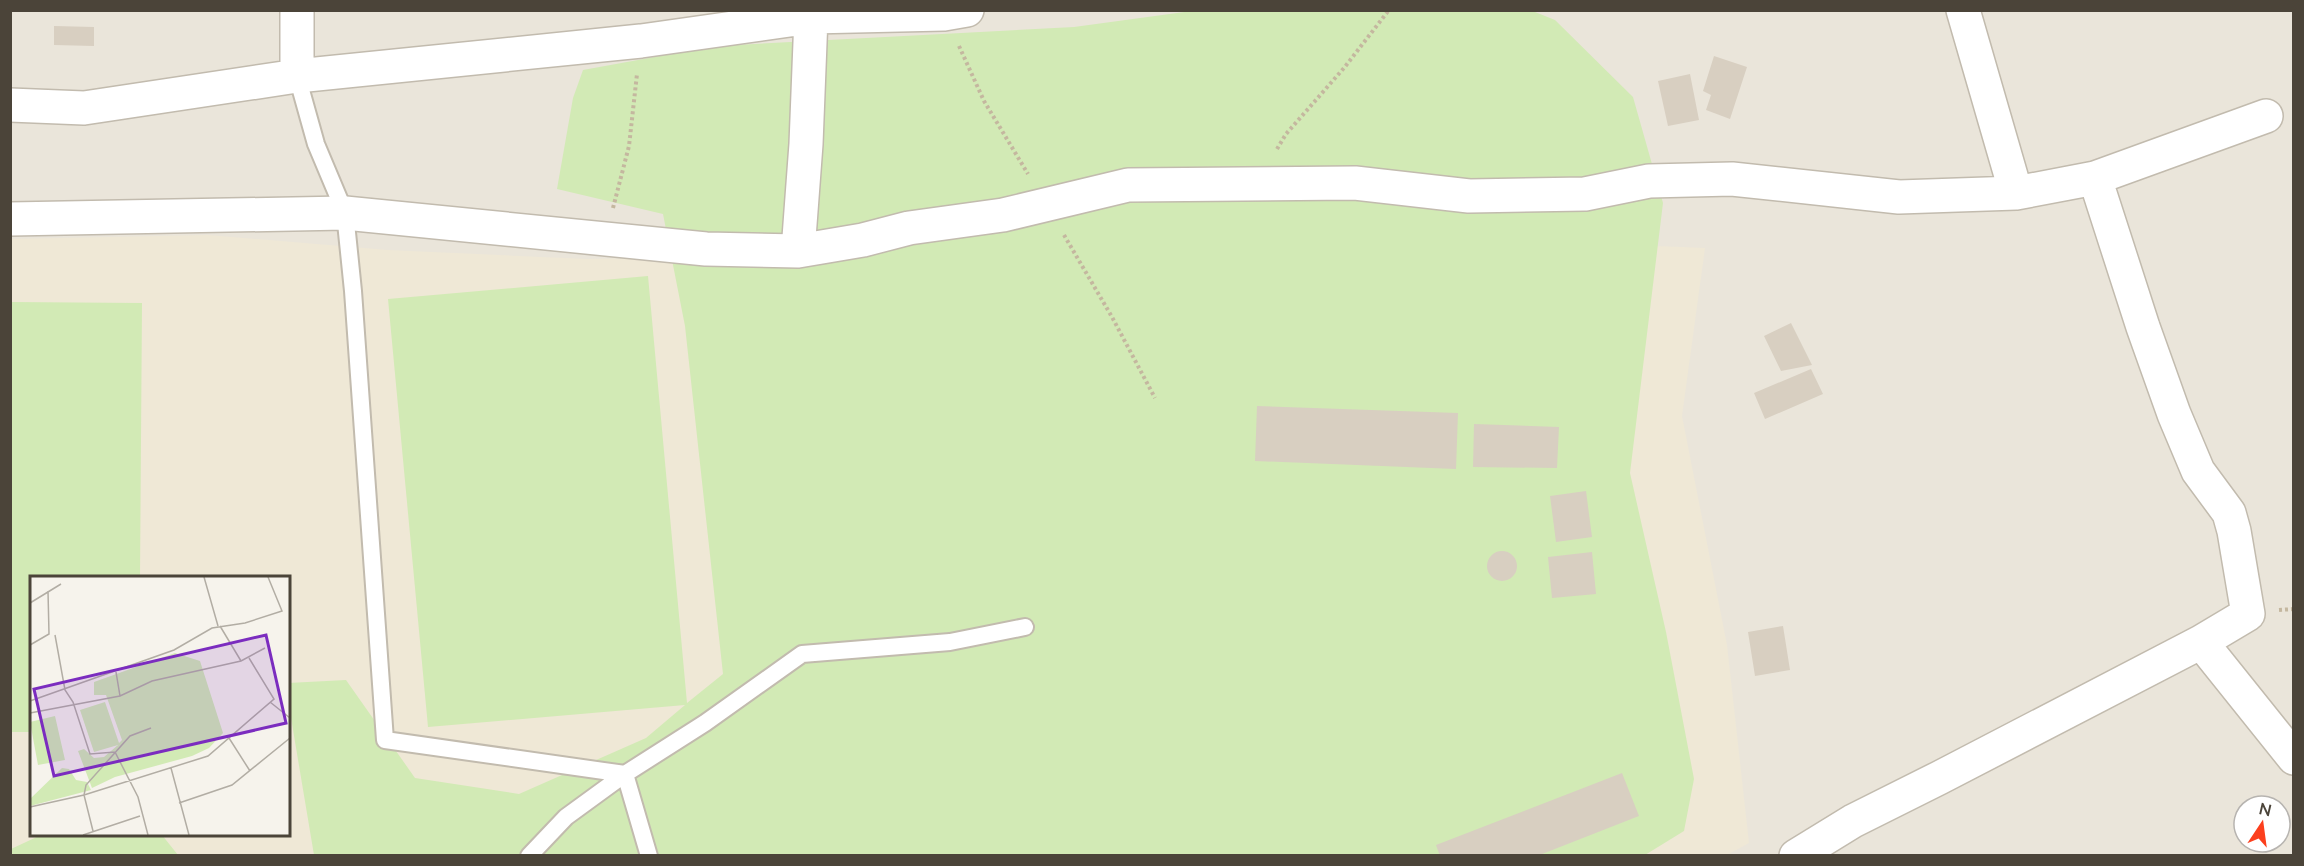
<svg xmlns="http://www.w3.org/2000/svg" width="2304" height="866" font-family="Lato,sans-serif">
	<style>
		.residential { fill: #eae5da; fill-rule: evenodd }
		.education { fill: #efe8d6; fill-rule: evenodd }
		.green { fill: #d2eab5 }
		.building { fill: #d8cfc1 }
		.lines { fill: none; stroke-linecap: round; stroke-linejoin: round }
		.service-casing { stroke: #c2bbae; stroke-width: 20 }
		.minor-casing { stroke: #c2bbae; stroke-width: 36 }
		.path { stroke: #c4b79f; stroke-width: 4; stroke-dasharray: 3 3; stroke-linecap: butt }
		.service { stroke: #fff; stroke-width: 16 }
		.minor { stroke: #fff; stroke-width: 33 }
		.inset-road { fill: none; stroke: #b2ada4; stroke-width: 1.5 }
		.view { fill: #7b2cbf; fill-opacity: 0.15; stroke: #7b2cbf; stroke-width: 3 }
		.inset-edge { fill: none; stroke: #4b4439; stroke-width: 3 }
	</style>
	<rect width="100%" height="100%" fill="#f6f3ec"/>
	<path class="residential" d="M10 11H2293V855H11ZM32 578H288V834H32ZM2244 806H2280V842H2244Z"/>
	<path class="education" d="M208 235 388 250 586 259 1557 242 1705 248 1682 416 1727 645 1749 843 1725 856 11 855 10 239ZM32 578H288V834H32Z"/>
	<path class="green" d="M1199 10H1530L1555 20 1633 97 1663 203 1630 473 1666 632 1694 779 1684 831 1645 855H314L288 700V683L346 680 415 778 519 794 646 738 685 705 428 727 388 299 648 276 687 703 723 674 685 326 663 214 557 189 573 98 583 70 715 46 1074 27Z
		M11 302 142 303 140 578H32L31 732H10Z
		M162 835 178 855H11V849L41 835Z"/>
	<path class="building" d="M54 26 94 27V46L54 45Z
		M1714 56 1747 67 1730 119 1706 110 1711 95 1703 91Z
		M1690 74 1699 120 1668 126 1658 81Z
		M1791 323 1812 365 1781 371 1764 336Z
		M1811 369 1823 394 1765 419 1754 393Z
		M1257 406 1458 413 1456 469 1255 461Z
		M1474 424 1559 427 1557 468 1473 467Z
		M1586 491 1592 537 1556 542 1550 496Z
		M1487 566a15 15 0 1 1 30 0a15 15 0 1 1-30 0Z
		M1592 552 1596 594 1552 598 1548 557Z
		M1783 626 1790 670 1755 676 1748 632Z
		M1622 773 1639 816 1537 856H1440L1436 845Z"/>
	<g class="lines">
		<g class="service-casing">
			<path id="service" d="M297 76 316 144 345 213 353 291 385 740 625 774 649 856
				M529 856 566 817 625 774 705 723 802 654 950 642 1025 627"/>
		</g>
		<g class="minor-casing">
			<path id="minor" d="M1963 10 2016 193
				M297 76V10
				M10 105 84 108 297 76 641 41 811 17 944 14 967 10
				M10 219 345 213 706 249 798 251 863 240 909 228 1003 215 1128 185 1355 183 1469 196 1585 194 1649 181 1732 179 1899 197 2016 193 2095 178 2266 116
				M798 251 806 144 811 17
				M2201 642 2294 758
				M1796 856 1853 821 1939 778 2201 642 2248 614 2234 531 2229 513 2198 471 2174 414 2143 327 2095 178"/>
		</g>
		<path class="path" d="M959 46 984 101 1028 174
			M1277 149 1286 134 1344 68 1389 10
			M613 208 629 146 637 74
			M1064 235 1112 317 1155 398
			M2279 610 2294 609"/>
		<use href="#service" class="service"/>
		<use href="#minor" class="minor"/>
	</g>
	<g transform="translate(30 576)">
		<rect width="260" height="260" fill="#f6f3ec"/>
		<path d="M145 77 170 85 193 157 179 172 162 180 85 201 62 212 48 175 54 173 64 182 74 181 88 169 64 176 50 134 75 126 89 167 92 164 76 119H64V106ZM25 140 35 184 8 189 0 146ZM32 192 39 193 46 204 57 206 61 214 0 230V223Z" fill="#d2eab5"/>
		<path class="inset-road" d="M174 1 188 50M0 27 31 8M190 50 211 85M25 59 35 114 43 126 60 178 85 176 108 221 118 259M0 69 19 58 18 15M86 96 90 120M0 125 144 74 182 52 215 47 252 35 238 1M240 126 260 142M0 137 90 120 122 105 211 85 235 72M199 162 220 195M141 192 159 259M149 227 202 209 260 162M0 231 54 219 178 180 244 123 219 82M63 255 54 219 56 209 100 160 121 152M53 259 110 240"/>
		<path class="view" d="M236 59 256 147 24 200 4 113Z"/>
		<rect width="260" height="260" class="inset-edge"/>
	</g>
	<rect width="2304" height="866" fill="none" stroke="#4b4439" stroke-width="24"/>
	<g transform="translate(2262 824) rotate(13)"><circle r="28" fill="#ffffff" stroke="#b7b4b0" stroke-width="1.5"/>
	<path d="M0-4.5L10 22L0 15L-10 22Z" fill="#fc3f1d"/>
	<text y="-9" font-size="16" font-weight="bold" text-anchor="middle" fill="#4b4439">N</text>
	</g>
</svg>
